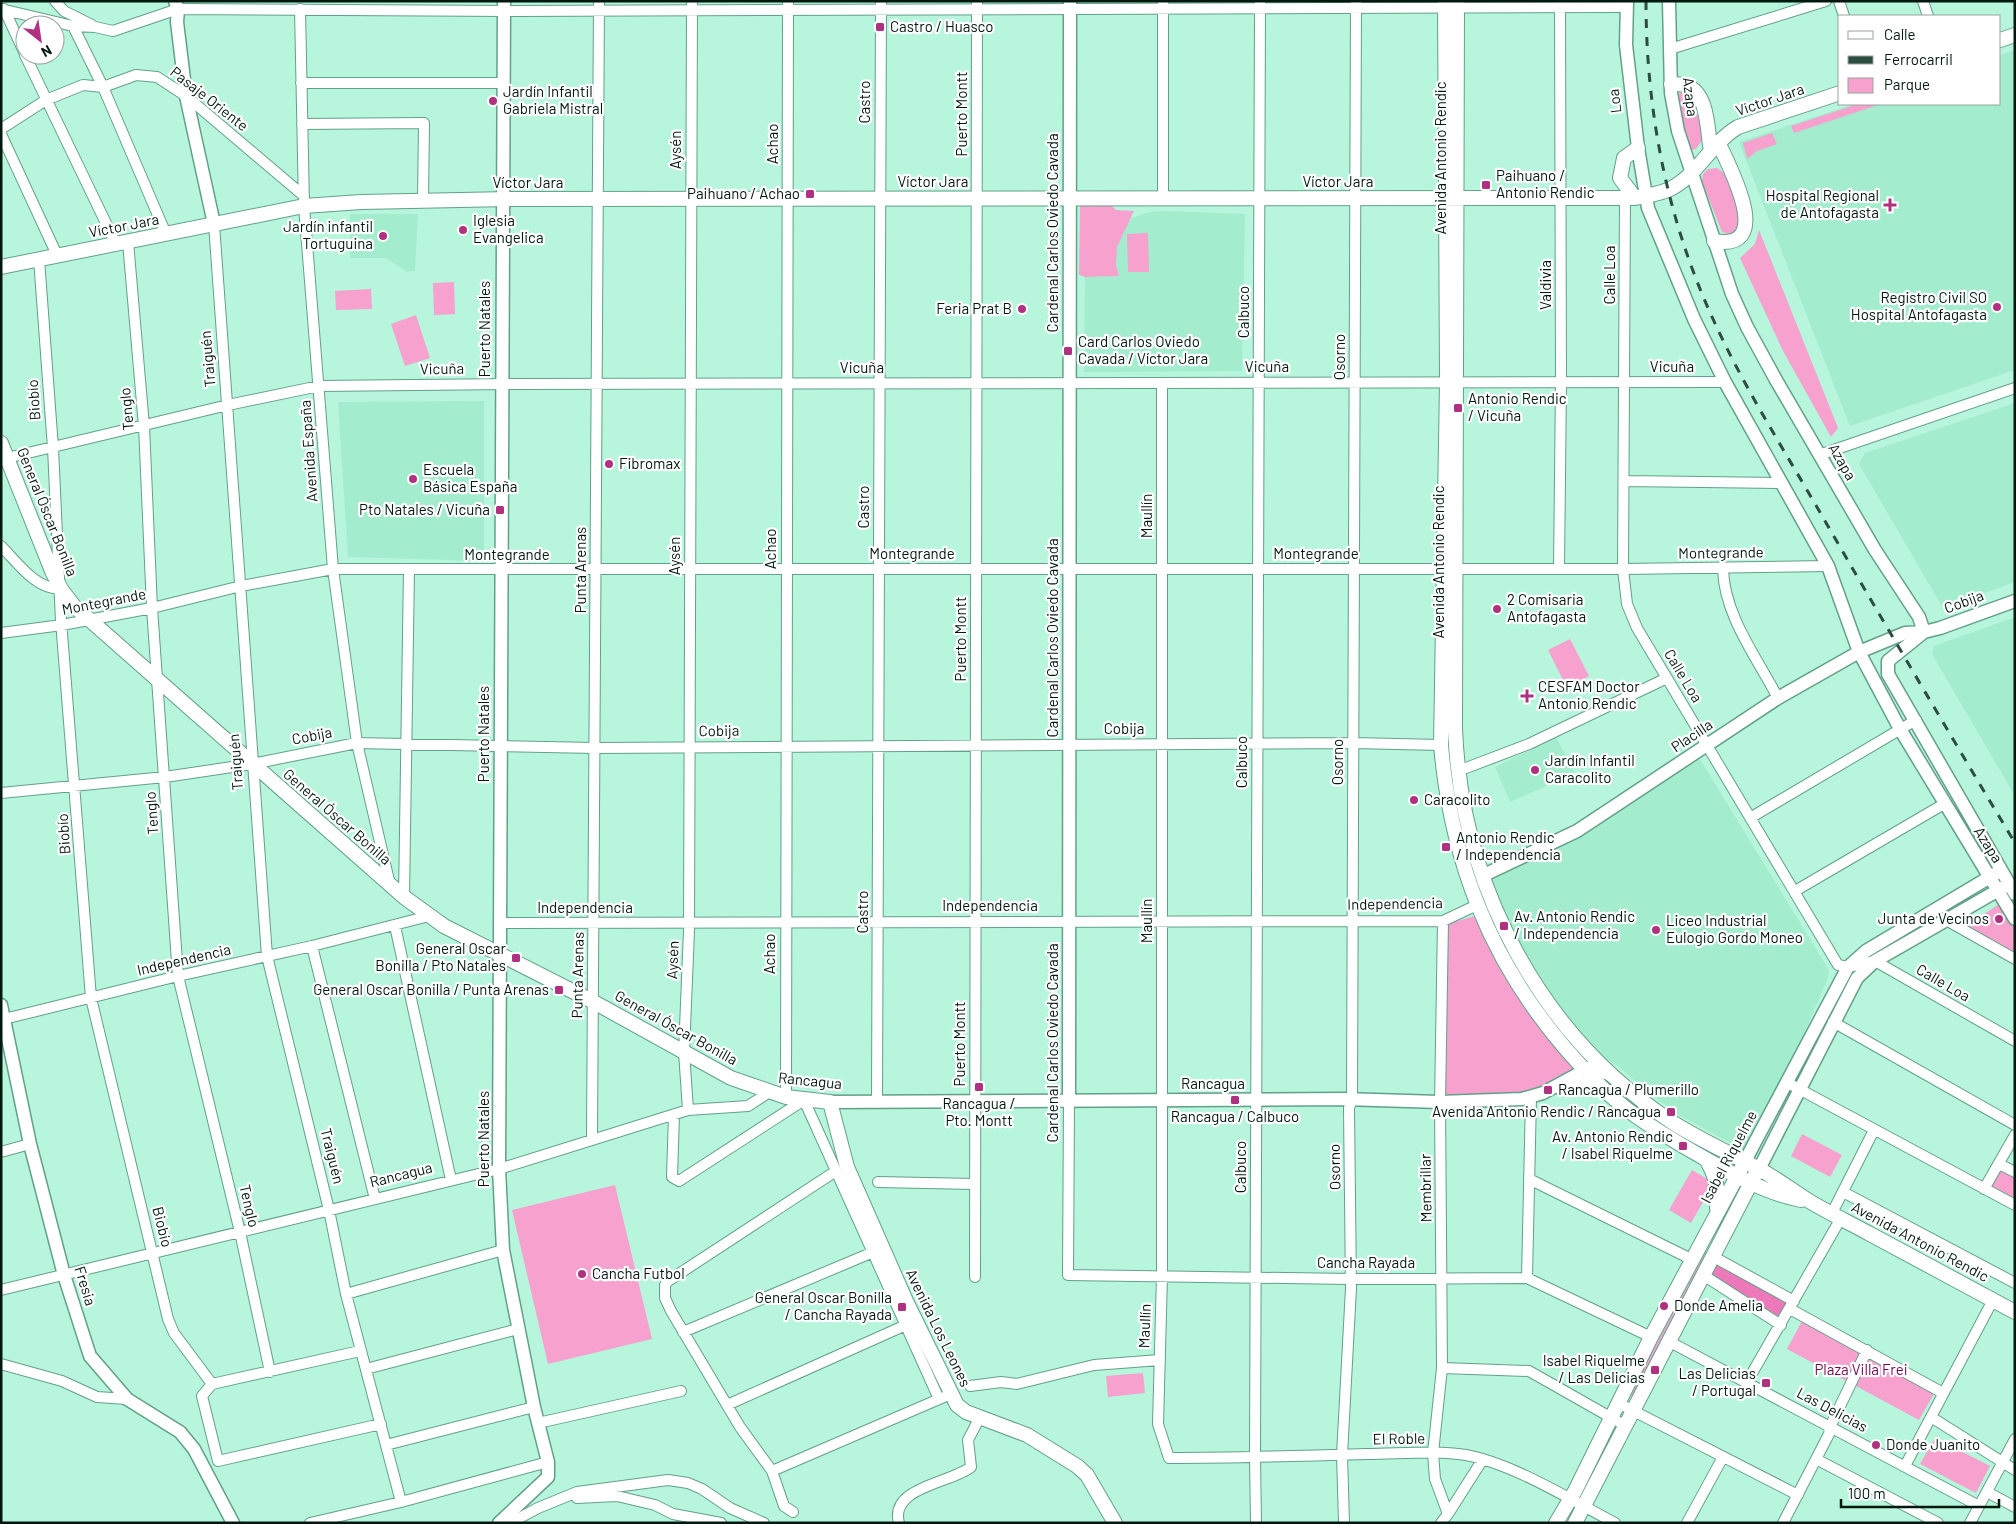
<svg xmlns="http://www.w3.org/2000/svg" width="2016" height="1524" font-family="Barlow,sans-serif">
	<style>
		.built { fill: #a4ecce }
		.green { fill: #f7a1cf }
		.forest { fill: #ed78ba }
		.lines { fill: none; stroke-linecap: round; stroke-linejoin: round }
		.minor-casing { stroke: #63a088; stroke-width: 12 }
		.tertiary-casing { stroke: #63a088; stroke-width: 15 }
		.secondary-casing { stroke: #63a088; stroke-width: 16 }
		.minor { stroke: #fff; stroke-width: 10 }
		.tertiary { stroke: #fff; stroke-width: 12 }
		.secondary { stroke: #fff; stroke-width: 14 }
		.rail { stroke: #2c4d40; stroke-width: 3; stroke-dasharray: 9 9; stroke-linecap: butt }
		.poi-dot { fill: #b03180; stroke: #fff; stroke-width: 2 }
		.labels { text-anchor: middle; stroke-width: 4.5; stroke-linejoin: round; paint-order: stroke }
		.poi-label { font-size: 15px; fill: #01180f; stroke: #fff; text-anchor: start }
		.street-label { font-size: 15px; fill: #01180f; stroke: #fff }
		.park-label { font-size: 15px; fill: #760851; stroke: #fff }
	</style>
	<rect width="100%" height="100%" fill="#b7f6dc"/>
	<path class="built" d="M2015 50V370L1850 426 1739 142 1854 104H2000V55Z
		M1166 211 1245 214 1242 371 1084 372 1085 277 1119 276 1116 265 1117 247 1128 223 1132 218 1149 212Z
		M350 214H418L415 271 407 272 386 258H350Z
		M484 401V561L348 557 338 402Z
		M2015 403V582L1943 608 1859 464 1865 453Z
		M2015 617V796L1932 654 1934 646Z
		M1556 737 1575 773 1510 802 1495 767Z
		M1698 756 1829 970 1828 978 1785 1078 1745 1151 1681 1116 1649 1093 1618 1066 1586 1047 1538 986 1485 877Z"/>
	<path class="green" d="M1683 92 1691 94 1704 137 1696 149 1691 150 1677 100 1678 94Z
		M1858 104H1881L1794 133 1791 126Z
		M1772 133 1777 144 1757 151 1747 159 1743 143Z
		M1717 168 1724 173 1740 212 1736 233 1731 235 1722 232 1702 182 1703 174 1708 169Z
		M1080 205 1112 206 1116 210 1134 211 1117 247 1116 265 1119 276 1085 277 1079 275Z
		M1759 230 1838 428 1831 437 1783 351 1740 258 1755 244Z
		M1148 233 1149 272H1128L1127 234Z
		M454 282 455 314 434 315 433 283Z
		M371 289 372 309 336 310 335 291Z
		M416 315 430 358 405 366 391 324Z
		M1570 639 1589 676 1567 688 1548 650Z
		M2001 903 2015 925V955L1962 928Z
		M1475 916 1501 968 1576 1068 1530 1093 1445 1097 1447 924Z
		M1802 1134 1842 1155 1830 1177 1791 1156Z
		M2000 1169 2015 1177V1201L1991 1188Z
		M1692 1170 1714 1183 1691 1223 1669 1210Z
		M615 1185 652 1339 548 1364 512 1210Z
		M1706 1251V1262L1634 1397 1629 1395Z
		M1802 1321 1935 1392 1919 1420 1787 1349Z
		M1143 1373 1145 1393 1108 1397 1106 1376Z
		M1935 1438 1990 1466 1976 1493 1920 1464Z"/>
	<path class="forest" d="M1717 1265 1790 1301 1780 1317 1710 1276Z"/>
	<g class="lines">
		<g class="minor-casing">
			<path id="minor" d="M55 1 64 11 92 25
				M1839 1 1844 16
				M1923 1 1928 16
				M1 9 73 26 95 27 113 31 178 9 513 11 1627 7
				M4 9 25 54
				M300 9 304 206 333 569 357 743 390 885
				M73 26 103 87 166 234
				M1670 49 1826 1
				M25 55 116 244
				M301 83H503
				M302 124 424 123 423 200
				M1 129 46 100 83 85 103 87 136 75 157 77 186 96 304 196
				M1 134 57 255
				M1163 198V1
				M1625 198 1623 569 1627 604 1637 628 1838 965 1848 967 1875 961 2015 1041
				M214 224 267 956 329 1210 346 1294 401 1502
				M128 242 144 426 152 608 178 976 240 1232 270 1372
				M39 259 53 448 61 621 91 998 168 1319 174 1333 212 1384
				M1162 383V1276L1158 1424 1169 1458C1235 1458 1301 1456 1367 1454 1399 1454 1434 1450 1466 1455 1514 1464 1571 1500 1615 1523
				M1819 455 2015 388
				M7 458 228 405 319 386 510 384 1725 382
				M1625 481 1781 483
				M1 546C18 563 35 589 61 589
				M1559 569 1561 382 1560 2
				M1723 569C1724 615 1757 658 1778 698
				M1 633 62 625 152 608 241 586 333 569H1623L1828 566
				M1457 768H1466L1529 744 1667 678
				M1 793 165 777 252 764 357 743 595 748 1353 743 1441 745
				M1750 818 1916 720
				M1795 891 1944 804
				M404 897 409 569
				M1946 920 2015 959
				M500 923 1443 921 1477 905
				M395 926 451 1180
				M312 946 375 1199
				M4 1019 178 976 312 946 429 916
				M1833 1022 2015 1125
				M1786 1082 2015 1205
				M786 1097 788 1
				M1069 1101 1068 1275 1351 1279 1527 1278 1651 1337
				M877 1102 881 1
				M688 1110 684 1052 689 931 692 1
				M674 1115 672 1177 679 1181 804 1100 939 1399
				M592 1138 599 1
				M1 1152 30 1144
				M1999 1164 2015 1172
				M1529 1179 1693 1260
				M878 1182 975 1184
				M1984 1189 2015 1135
				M1843 1192 2015 1283
				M1832 1213 1874 1130
				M1712 1256 1794 1301
				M1703 1275 1781 1325
				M975 1277 977 1
				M1527 1278 1531 1097
				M1 1290 499 1169 688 1110 748 1106 768 1093
				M346 1294 503 1250
				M1790 1309 1943 1393
				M683 1332 871 1253
				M1670 1342 1979 1506
				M1 1364 62 1381 97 1397 127 1399
				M1442 1368 1529 1371 1626 1426
				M366 1369 518 1329
				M1747 1382 1841 1218
				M212 1384 202 1396 218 1461 381 1424
				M212 1384 360 1351
				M970 1386 1001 1382 1017 1384 1094 1365 1160 1360
				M1618 1403 1798 1495
				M727 1405 906 1325
				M1931 1417 2015 1470
				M538 1423 681 1391
				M386 1445 534 1407
				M1816 1459 1938 1523
				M1905 1466 1993 1300
				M772 1471 944 1397
				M1987 1492 2015 1507
				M577 1498 617 1496 655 1505 673 1514 721 1523
				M793 1512 784 1506 772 1471 740 1427 671 1311 665 1298V1285L668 1281 836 1171
				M1448 1514 1483 1459
				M310 1523 401 1502 548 1462
				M510 1523 538 1508 577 1492 668 1480 688 1483 702 1489 730 1508 764 1523
				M899 1523C889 1487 951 1483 971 1467L968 1440 980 1417
				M1256 1523 1255 1458 1260 2
				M1344 1523 1342 1455 1351 1288 1349 1108 1352 1100 1356 2
				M1441 1523 1448 1514 1435 1479 1433 1453 1442 1368 1440 1102 1443 921
				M1687 1523 1723 1457
				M1783 1523 1829 1434 1830 1427 1867 1350
				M1970 1523 2015 1439"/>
		</g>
		<g class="tertiary-casing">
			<path id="tertiary" d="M175 1 178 9 177 22 186 96 214 224
				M1627 1 1626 45 1638 148 1648 208 1694 319 1725 382 1828 566 1859 652 1900 729 2015 919
				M1669 1 1671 93 1678 131 1732 294 1747 327 1776 380 1875 550 1919 617 1924 632
				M1924 632 1888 661V674L2015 894
				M1482 876 1577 831 1778 698 1859 652 1905 633 1924 632 1940 628 2015 601
				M1 1005 30 1144 64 1275 90 1356 127 1399 180 1432 194 1449 233 1523
				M1557 1087 1597 1083
				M1069 1101 1070 1
				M830 1102 1343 1099 1440 1102 1522 1099 1543 1093 1589 1068 1612 1075
				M1745 1161 1848 967 1866 951 2000 871
				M1759 1169 1857 978 1875 961 2009 884
				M499 1523 548 1477V1462L534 1407 503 1250 499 1169 504 1"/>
		</g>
		<g class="secondary-casing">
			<path id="secondary" d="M1445 1 1447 382 1441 745C1451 861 1490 960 1565 1048 1587 1073 1609 1097 1636 1116 1656 1130 1676 1142 1697 1154 1729 1172 1764 1193 1801 1200
				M1457 1 1455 728C1461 886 1540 1037 1675 1124 1704 1142 1736 1156 1766 1173 1781 1182 1795 1192 1809 1201 1829 1213 1850 1223 1870 1234 1918 1260 1967 1286 2015 1312
				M2000 40 2015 35
				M1671 84C1675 84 1682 84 1687 86 1709 94 1707 132 1711 151
				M1635 198 1620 178 1624 158 1638 148
				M1714 241C1776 252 1729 166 1718 142
				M1 267 304 206 361 202 511 199 1635 198C1648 195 1661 194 1672 188 1699 173 1712 142 1738 127L1840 93
				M1 443 52 571 61 589 74 606 404 897 444 926 592 1001 731 1078 786 1097 830 1102 847 1167 906 1301 957 1405 966 1412 1027 1435 1077 1466 1087 1475 1115 1523
				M1706 1159C1716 1176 1719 1189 1717 1208
				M1556 1523 1575 1491 1651 1337 1741 1169
				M1575 1523 1755 1175"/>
		</g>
		<use href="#minor" class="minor"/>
		<use href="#tertiary" class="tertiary"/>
		<use href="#secondary" class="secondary"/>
		<path class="rail" d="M1646 1C1646 111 1667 219 1713 319 1746 392 1790 459 1829 528 1890 633 1952 738 2015 843"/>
	</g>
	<g class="poi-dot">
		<rect x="875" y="22" width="10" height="10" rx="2.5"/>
		<circle cx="493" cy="101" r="5"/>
		<rect x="1481" y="180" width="10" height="10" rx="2.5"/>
		<rect x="805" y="189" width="10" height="10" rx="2.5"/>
		<path d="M1887.5 197.5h5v5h5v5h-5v5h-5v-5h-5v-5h5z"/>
		<circle cx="463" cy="230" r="5"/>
		<circle cx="383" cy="236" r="5"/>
		<circle cx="1997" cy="307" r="5"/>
		<circle cx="1022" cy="309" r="5"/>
		<rect x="1063" y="346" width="10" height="10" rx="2.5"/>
		<rect x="1453" y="403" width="10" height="10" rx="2.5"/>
		<circle cx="609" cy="464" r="5"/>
		<circle cx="413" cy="479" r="5"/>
		<rect x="495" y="505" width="10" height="10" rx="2.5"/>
		<circle cx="1497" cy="609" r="5"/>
		<path d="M1524.5 688.5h5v5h5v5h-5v5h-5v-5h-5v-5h5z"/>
		<circle cx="1535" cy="770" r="5"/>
		<circle cx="1414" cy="800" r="5"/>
		<rect x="1441" y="842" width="10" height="10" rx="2.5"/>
		<circle cx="1999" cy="919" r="5"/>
		<rect x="1499" y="921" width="10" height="10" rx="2.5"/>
		<circle cx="1656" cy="930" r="5"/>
		<rect x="511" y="953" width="10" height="10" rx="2.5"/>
		<rect x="554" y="985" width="10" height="10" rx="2.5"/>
		<rect x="974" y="1082" width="10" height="10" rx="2.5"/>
		<rect x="1543" y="1085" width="10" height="10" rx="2.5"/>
		<rect x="1230" y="1095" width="10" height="10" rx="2.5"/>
		<rect x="1666" y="1107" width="10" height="10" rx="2.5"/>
		<rect x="1678" y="1141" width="10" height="10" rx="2.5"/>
		<circle cx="582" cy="1274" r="5"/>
		<circle cx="1664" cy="1306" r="5"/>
		<rect x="897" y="1302" width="10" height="10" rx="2.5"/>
		<rect x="1650" y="1365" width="10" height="10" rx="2.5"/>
		<rect x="1761" y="1378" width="10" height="10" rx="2.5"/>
		<circle cx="1876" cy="1445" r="5"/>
	</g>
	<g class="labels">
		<g class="poi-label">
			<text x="890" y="32">Castro / Huasco</text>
			<text x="503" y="97">Jardín Infantil<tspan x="503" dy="17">Gabriela Mistral</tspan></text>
			<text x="1496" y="181">Paihuano /<tspan x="1496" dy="17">Antonio Rendic</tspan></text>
			<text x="800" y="199" text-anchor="end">Paihuano / Achao</text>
			<text x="1879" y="201" text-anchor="end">Hospital Regional<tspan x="1879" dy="17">de Antofagasta</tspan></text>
			<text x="473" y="226">Iglesia<tspan x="473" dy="17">Evangelica</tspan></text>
			<text x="373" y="232" text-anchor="end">Jardín infantil<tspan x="373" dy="17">Tortuguina</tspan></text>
			<text x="1987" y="303" text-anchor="end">Registro Civil SO<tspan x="1987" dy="17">Hospital Antofagasta</tspan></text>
			<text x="1012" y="314" text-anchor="end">Feria Prat B</text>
			<text x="1078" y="347">Card Carlos Oviedo<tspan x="1078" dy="17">Cavada / Víctor Jara</tspan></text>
			<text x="1468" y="404">Antonio Rendic<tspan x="1468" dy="17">/ Vicuña</tspan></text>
			<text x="619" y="469">Fibromax</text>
			<text x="423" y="475">Escuela<tspan x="423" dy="17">Básica España</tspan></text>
			<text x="490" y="515" text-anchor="end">Pto Natales / Vicuña</text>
			<text x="1507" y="605">2 Comisaria<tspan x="1507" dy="17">Antofagasta</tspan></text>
			<text x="1538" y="692">CESFAM Doctor<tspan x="1538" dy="17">Antonio Rendic</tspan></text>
			<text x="1545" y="766">Jardín Infantil<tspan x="1545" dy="17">Caracolito</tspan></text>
			<text x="1424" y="805">Caracolito</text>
			<text x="1456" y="843">Antonio Rendic<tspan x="1456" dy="17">/ Independencia</tspan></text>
			<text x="1514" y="922">Av. Antonio Rendic<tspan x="1514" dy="17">/ Independencia</tspan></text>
			<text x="1989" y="924" text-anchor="end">Junta de Vecinos</text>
			<text x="1666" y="926">Liceo Industrial<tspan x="1666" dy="17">Eulogio Gordo Moneo</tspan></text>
			<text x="506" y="954" text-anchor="end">General Oscar<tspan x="506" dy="17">Bonilla / Pto Natales</tspan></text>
			<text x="549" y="995" text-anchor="end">General Oscar Bonilla / Punta Arenas</text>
			<text x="1558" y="1095">Rancagua / Plumerillo</text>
			<text x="979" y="1109" text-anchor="middle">Rancagua /<tspan x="979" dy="17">Pto. Montt</tspan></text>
			<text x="1661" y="1117" text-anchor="end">Avenida Antonio Rendic / Rancagua</text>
			<text x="1235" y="1122" text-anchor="middle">Rancagua / Calbuco</text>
			<text x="1673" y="1142" text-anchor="end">Av. Antonio Rendic<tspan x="1673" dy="17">/ Isabel Riquelme</tspan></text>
			<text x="592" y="1279">Cancha Futbol</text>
			<text x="892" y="1303" text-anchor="end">General Oscar Bonilla<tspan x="892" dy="17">/ Cancha Rayada</tspan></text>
			<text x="1674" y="1311">Donde Amelia</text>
			<text x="1645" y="1366" text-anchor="end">Isabel Riquelme<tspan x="1645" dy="17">/ Las Delicias</tspan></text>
			<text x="1756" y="1379" text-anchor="end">Las Delicias<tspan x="1756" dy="17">/ Portugal</tspan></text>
			<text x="1886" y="1450">Donde Juanito</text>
		</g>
		<g class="street-label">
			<text transform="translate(1690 97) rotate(83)" y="5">Azapa</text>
			<text transform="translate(209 99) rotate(38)" y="5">Pasaje Oriente</text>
			<text transform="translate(1770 100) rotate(-19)" y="5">Víctor Jara</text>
			<text transform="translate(1615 101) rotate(-97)" y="5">Loa</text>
			<text transform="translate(865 102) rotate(-90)" y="5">Castro</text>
			<text transform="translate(962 114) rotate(-90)" y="5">Puerto Montt</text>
			<text transform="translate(773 144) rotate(-90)" y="5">Achao</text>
			<text transform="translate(676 150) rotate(-90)" y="5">Aysén</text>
			<text transform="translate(1441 158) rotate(-90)" y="5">Avenida Antonio Rendic</text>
			<text x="933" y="187">Víctor Jara</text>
			<text x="1338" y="187">Víctor Jara</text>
			<text x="528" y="188">Víctor Jara</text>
			<text transform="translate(124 226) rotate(-11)" y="5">Víctor Jara</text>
			<text transform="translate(1053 233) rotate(-90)" y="5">Cardenal Carlos Oviedo Cavada</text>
			<text transform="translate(1610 275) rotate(-90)" y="5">Calle Loa</text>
			<text transform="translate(1546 285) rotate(-90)" y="5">Valdivia</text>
			<text transform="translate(1244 312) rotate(-90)" y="5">Calbuco</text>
			<text transform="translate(485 329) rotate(-90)" y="5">Puerto Natales</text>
			<text transform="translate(1340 357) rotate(-90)" y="5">Osorno</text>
			<text transform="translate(208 359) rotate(-95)" y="5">Traiguén</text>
			<text x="1267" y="372">Vicuña</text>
			<text x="1672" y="372">Vicuña</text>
			<text x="862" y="373">Vicuña</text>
			<text transform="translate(442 369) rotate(-1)" y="5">Vicuña</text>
			<text transform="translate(34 400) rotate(-94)" y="5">Biobío</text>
			<text transform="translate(127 409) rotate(-95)" y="5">Tenglo</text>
			<text transform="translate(309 451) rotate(-94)" y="5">Avenida España</text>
			<text transform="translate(1842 462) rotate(60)" y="5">Azapa</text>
			<text transform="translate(864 507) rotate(-90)" y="5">Castro</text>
			<text transform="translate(47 512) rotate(68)" y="5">General Óscar Bonilla</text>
			<text transform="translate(1147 516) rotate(-90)" y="5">Maullín</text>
			<text transform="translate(771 549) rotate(-90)" y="5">Achao</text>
			<text transform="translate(1721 553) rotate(-1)" y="5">Montegrande</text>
			<text x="912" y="559">Montegrande</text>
			<text x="1316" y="559">Montegrande</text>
			<text x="507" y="560">Montegrande</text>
			<text transform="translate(675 556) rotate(-90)" y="5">Aysén</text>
			<text transform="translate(1439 562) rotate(-90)" y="5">Avenida Antonio Rendic</text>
			<text transform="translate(581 570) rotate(-90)" y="5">Punta Arenas</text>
			<text transform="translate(104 602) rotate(-11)" y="5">Montegrande</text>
			<text transform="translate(1964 602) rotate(-20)" y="5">Cobija</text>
			<text transform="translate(1053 638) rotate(-90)" y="5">Cardenal Carlos Oviedo Cavada</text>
			<text transform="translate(961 639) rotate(-90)" y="5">Puerto Montt</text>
			<text transform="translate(1683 676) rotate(59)" y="5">Calle Loa</text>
			<text x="1124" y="734">Cobija</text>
			<text transform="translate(719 731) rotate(-1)" y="5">Cobija</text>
			<text transform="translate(484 734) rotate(-90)" y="5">Puerto Natales</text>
			<text transform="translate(312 736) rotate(-11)" y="5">Cobija</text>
			<text transform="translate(1692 736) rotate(-34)" y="5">Placilla</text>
			<text transform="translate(236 762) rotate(-94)" y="5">Traiguén</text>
			<text transform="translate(1242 762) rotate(-90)" y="5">Calbuco</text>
			<text transform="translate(1338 762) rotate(-90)" y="5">Osorno</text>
			<text transform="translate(152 813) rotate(-94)" y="5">Tenglo</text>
			<text transform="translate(337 817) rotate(41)" y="5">General Óscar Bonilla</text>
			<text transform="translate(64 834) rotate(-94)" y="5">Biobío</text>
			<text transform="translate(1988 845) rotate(58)" y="5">Azapa</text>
			<text transform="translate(1395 904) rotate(-1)" y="5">Independencia</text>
			<text x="990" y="911">Independencia</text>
			<text x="585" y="913">Independencia</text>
			<text transform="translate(863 912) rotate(-90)" y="5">Castro</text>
			<text transform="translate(1147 921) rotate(-90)" y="5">Maullín</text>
			<text transform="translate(770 954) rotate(-90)" y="5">Achao</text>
			<text transform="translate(184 960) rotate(-13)" y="5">Independencia</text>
			<text transform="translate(673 960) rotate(-88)" y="5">Aysén</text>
			<text transform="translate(578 975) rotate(-89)" y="5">Punta Arenas</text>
			<text transform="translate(1943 983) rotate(30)" y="5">Calle Loa</text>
			<text transform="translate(676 1028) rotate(29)" y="5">General Óscar Bonilla</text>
			<text transform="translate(1053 1043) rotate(-90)" y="5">Cardenal Carlos Oviedo Cavada</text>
			<text transform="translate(960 1044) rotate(-90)" y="5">Puerto Montt</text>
			<text transform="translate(810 1081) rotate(6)" y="5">Rancagua</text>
			<text x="1213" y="1089">Rancagua</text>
			<text transform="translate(484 1139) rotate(-90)" y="5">Puerto Natales</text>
			<text transform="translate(332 1156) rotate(76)" y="5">Traiguén</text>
			<text transform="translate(1729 1157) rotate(-62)" y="5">Isabel Riquelme</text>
			<text transform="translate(1241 1167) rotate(-90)" y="5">Calbuco</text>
			<text transform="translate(1335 1167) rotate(-91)" y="5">Osorno</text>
			<text transform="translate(401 1175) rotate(-14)" y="5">Rancagua</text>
			<text transform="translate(1426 1188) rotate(-91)" y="5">Membrillar</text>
			<text transform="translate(249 1206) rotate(77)" y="5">Tenglo</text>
			<text transform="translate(162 1227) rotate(76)" y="5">Biobío</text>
			<text transform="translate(1920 1242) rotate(28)" y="5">Avenida Antonio Rendic</text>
			<text x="1366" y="1268">Cancha Rayada</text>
			<text transform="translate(85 1286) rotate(73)" y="5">Fresia</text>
			<text transform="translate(1145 1326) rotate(-88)" y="5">Maullín</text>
			<text transform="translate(938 1328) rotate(64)" y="5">Avenida Los Leones</text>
			<text transform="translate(1832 1410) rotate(28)" y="5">Las Delicias</text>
			<text transform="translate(1399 1439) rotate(-1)" y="5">El Roble</text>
		</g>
		<g class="park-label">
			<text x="1861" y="1375">Plaza Villa Frei</text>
		</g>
	</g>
	<rect width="2016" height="1524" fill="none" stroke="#01180f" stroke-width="5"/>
	<rect x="1838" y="15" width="162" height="90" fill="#ffffff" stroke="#99a39f"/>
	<rect x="1848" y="31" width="25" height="8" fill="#ffffff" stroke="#99a39f"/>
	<text x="1884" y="40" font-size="15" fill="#01180f">Calle</text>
	<rect x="1848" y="56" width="25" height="8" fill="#2c4d40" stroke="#99a39f"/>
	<text x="1884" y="65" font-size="15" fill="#01180f">Ferrocarril</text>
	<rect x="1848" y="78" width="25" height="15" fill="#f7a1cf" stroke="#99a39f"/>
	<text x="1884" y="90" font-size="15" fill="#01180f">Parque</text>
	<g transform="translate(40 40) rotate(150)"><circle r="24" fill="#ffffff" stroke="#99a39f"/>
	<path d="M0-4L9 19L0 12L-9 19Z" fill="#b03180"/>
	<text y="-8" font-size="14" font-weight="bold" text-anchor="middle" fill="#01180f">N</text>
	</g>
	<path d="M1841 1499v8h158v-8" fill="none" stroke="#01180f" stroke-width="2.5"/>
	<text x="1848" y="1499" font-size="15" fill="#01180f" stroke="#ffffff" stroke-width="4" paint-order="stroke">100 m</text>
</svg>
